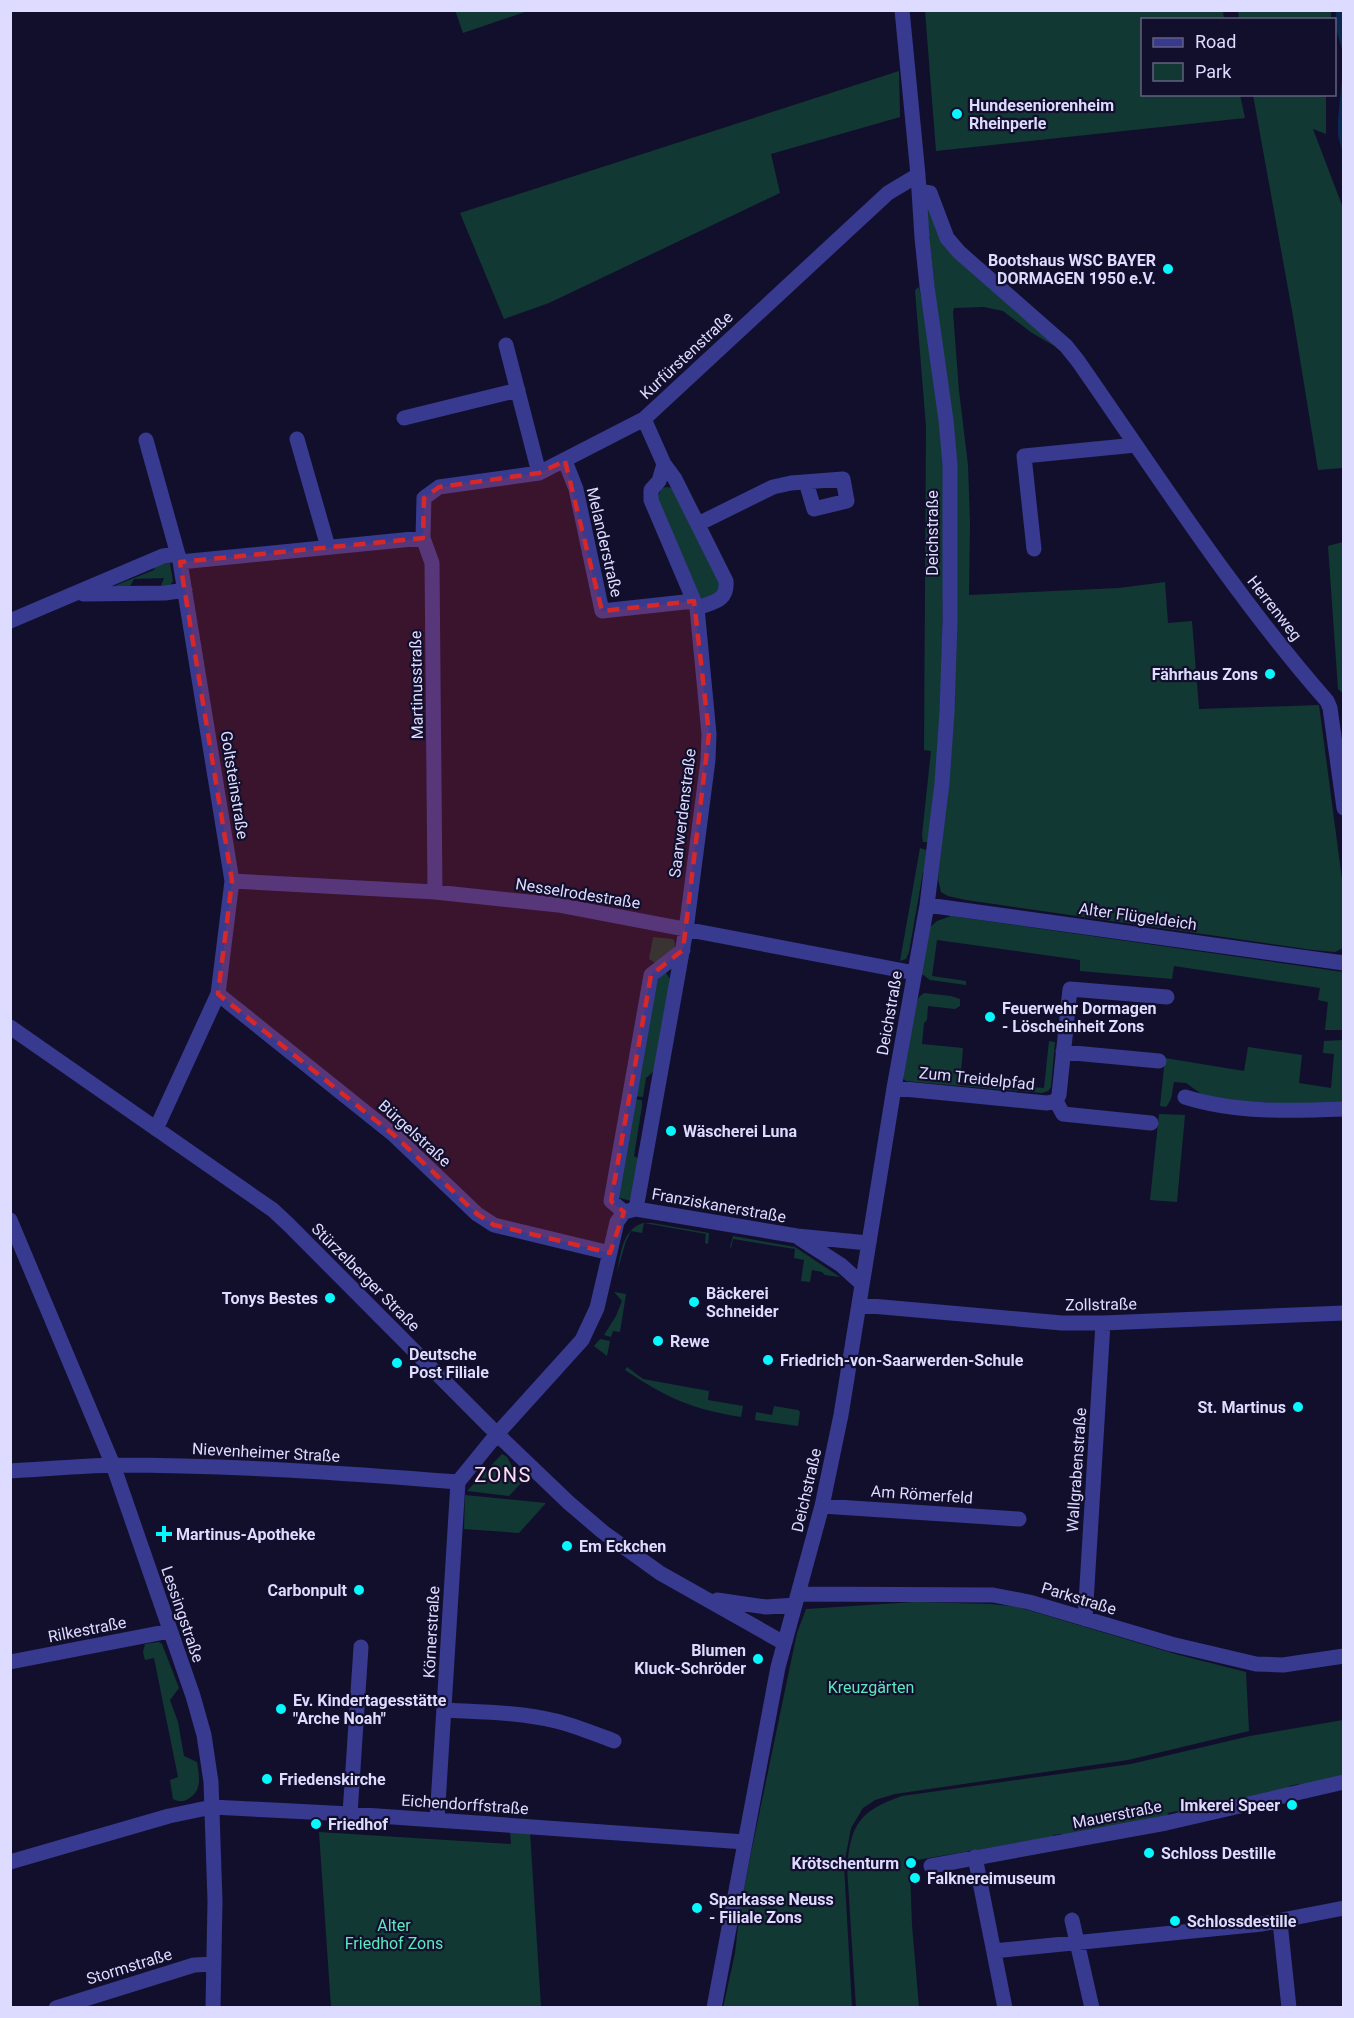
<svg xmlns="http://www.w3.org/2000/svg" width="1354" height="2018" font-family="Roboto,sans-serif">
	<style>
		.green { fill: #123834 }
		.water { fill: #092953 }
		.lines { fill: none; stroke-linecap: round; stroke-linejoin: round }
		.minor { stroke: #373a8f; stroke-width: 15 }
		.marked { fill: #d62828; fill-opacity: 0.2; stroke: #d62828; stroke-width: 4.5; stroke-dasharray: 12 8; stroke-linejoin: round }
		.poi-dot { fill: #07f7ff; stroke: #120f2d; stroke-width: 2 }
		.labels { text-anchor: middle; stroke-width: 4.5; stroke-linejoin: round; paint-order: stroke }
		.poi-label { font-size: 16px; font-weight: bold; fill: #dddbff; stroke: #120f2d; text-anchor: start }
		.street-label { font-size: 16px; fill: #dddbff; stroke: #120f2d }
		.park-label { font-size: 16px; fill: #5de9bd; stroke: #120f2d }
		.quarter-label { font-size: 20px; letter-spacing: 1.5px; fill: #ffddf5; stroke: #120f2d }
	</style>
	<rect width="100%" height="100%" fill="#120f2d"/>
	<path class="green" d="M455 10H528V11L463 33Z
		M925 11H1223L1224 19 1142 20V94L1240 95 1245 118 936 151Z
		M1238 11H1331V19H1239Z
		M899 71 900 117 771 154 780 193 549 303 504 319 460 213Z
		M1253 95H1326V134L1313 129 1343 208V468L1318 470 1293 316Z
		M925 201 934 218 1065 352 1032 333 1003 311 984 307 954 308 953 312 959 391 968 465 970 523 969 595 1119 588 1165 582 1168 623 1192 621 1199 709 1319 705 1343 887V948L1335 952 1313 950 966 900 948 896 941 892 938 879 951 740 941 346Z
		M919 287 926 323 939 415 945 491 940 741 928 842H923L922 835 931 751 924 750 926 427 915 290Z
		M667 487 672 488 721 585 716 595 701 599 657 498 662 488Z
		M1343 542H1344L1343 693 1338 689 1328 546Z
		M170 563 173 581 170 585 160 588 164 578 134 579 129 588 103 589 108 584 114 586 154 570 156 564Z
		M920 848 926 850 925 872H923L909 952 906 959 900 961Z
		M951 916 1343 972V1030H1325L1328 1002 1318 1000 1320 988 1174 966 1172 979 1080 971V960L937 940 932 976 966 981V985L930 980 922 974V970L929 928 937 921Z
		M653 937 673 939 675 943 674 951 657 964 649 959Z
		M659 973H666L670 979 655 1070 646 1078 643 1097 633 1096Z
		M924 993 951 996 960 999V1006L955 1009 928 1006 927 1020 924 1023 922 1044 963 1048 960 1085 1020 1090 1021 1086 1044 1088 1049 1041 1055 1042 1051 1087 1048 1091 1042 1093 926 1083 906 1081 903 1079 916 1003 919 997Z
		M1343 1040V1105L1211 1101 1186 1083 1174 1082C1172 1091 1173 1099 1166 1107L1160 1106 1165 1058 1244 1071 1248 1047 1302 1055 1299 1083 1331 1088 1334 1054 1323 1053 1324 1041Z
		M633 1099 642 1100V1106L634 1156 639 1159 632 1201 615 1197Z
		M1159 1114 1185 1115 1177 1202 1150 1200Z
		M643 1223H652L709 1233 708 1244 705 1243 706 1234 644 1223 642 1233 631 1231 626 1241 617 1272C621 1253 622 1230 643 1223Z
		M733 1236 795 1247 840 1277 825 1275 822 1272 812 1270 810 1282 801 1281 804 1260 794 1258 795 1249 733 1239 731 1248 730 1247Z
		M614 1292 626 1294 620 1332 613 1331 611 1337 604 1335 616 1316 622 1301Z
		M600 1339 610 1341 607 1356 594 1346Z
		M627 1367 643 1379 709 1391 708 1400 743 1406 741 1417C691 1409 667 1398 625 1370Z
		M774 1406 798 1410 800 1412 798 1426 755 1420 756 1412 772 1415Z
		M502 1454 507 1457 514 1470 509 1475 515 1480 518 1478 521 1483 509 1496 467 1491Z
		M465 1495 546 1503 519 1533 464 1529Z
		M915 1602 991 1604 1018 1607 1179 1655 1246 1672 1249 1731 1128 1760 895 1794 875 1800 863 1808 851 1828 844 1865 852 2007 723 2008 735 1953 740 1909 751 1853 797 1633 806 1609Z
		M159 1642 162 1644 179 1688 170 1700 178 1722 184 1756 197 1762C199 1775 203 1791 188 1799 183 1802 179 1802 173 1799L170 1780 178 1777 154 1658 145 1660 143 1652 145 1644Z
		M1343 1720V1776L1299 1786V1784L1289 1786V1788L1178 1813 1177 1811 1168 1813V1816L1063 1836 1062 1834 1053 1835V1837L917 1860 912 1857 908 1858 905 1865 910 1870 912 1925 919 2007 856 2008 847 1867C851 1823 860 1811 902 1796L1131 1764 1250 1736Z
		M510 1831 530 1832 541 2007H331L319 1832 511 1844Z"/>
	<path class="water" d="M1336 11H1343V52L1335 26Z
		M1343 66 1344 154H1343L1338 136V121Z"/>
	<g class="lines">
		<path class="minor" d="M919 191 930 193 947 238 959 252 1066 346 1078 361C1158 476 1234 595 1327 701L1330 708 1344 808
			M506 345 539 473
			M404 418 518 390
			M297 439 328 547
			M146 440 180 562 232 881 218 994 156 1129
			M565 461 576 489 602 611 694 601
			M664 464 659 481 651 490V500L697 608
			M698 524 773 487 791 483 843 479 847 501 814 509 806 482
			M1034 549 1024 456 1136 445
			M180 562 423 538
			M83 594 165 593 185 590
			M10 621 163 556 178 554
			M232 881 435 892 558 905 915 973
			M435 892 432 563 423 538 424 498 439 487 539 473 644 419 888 193 918 175
			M927 905 1344 963
			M218 994 394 1135 477 1214 494 1225 610 1253
			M10 1027 273 1210 289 1225 497 1434 569 1503 603 1532 660 1573 784 1643
			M1063 1052 1159 1061
			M894 1088 1047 1103 1056 1101 1059 1095 1070 989 1167 997
			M1185 1097C1235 1113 1291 1111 1344 1109
			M1056 1101 1063 1114 1151 1123
			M636 1209 686 930 708 760 709 734 697 608C712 602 728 602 726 581L675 479 664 464 644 419
			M624 1212 611 1201 651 975 683 950
			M10 1220 113 1465 193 1696 204 1735 211 1782 215 1901 213 2008
			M799 1238 841 1265 862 1284
			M860 1305 1062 1323H1103L1344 1313
			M10 1471C45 1469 81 1466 115 1465 230 1465 344 1473 458 1482
			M458 1482 497 1434 582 1340 597 1308 617 1222 624 1212 636 1209 797 1236 868 1243
			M822 1506 1019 1519
			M799 1594 993 1595 1029 1602 1171 1644 1256 1664 1283 1665 1344 1656
			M717 1600 766 1607 795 1605
			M1085 1619 1103 1323
			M10 1662 170 1631
			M444 1710C482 1712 519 1712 556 1721 576 1726 595 1734 614 1741
			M350 1814 361 1647
			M437 1820 458 1482
			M975 1857 1005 2008
			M10 1862 169 1816 212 1807 350 1814 745 1842
			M931 1866 1166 1823 1344 1782
			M1072 1920 1092 2008
			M1280 1922 1289 2008
			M994 1951 1262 1924 1344 1908
			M56 2008 194 1965 214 1964
			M714 2008 778 1667 822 1506 841 1415 894 1088 927 905 942 783 947 712 950 620V465L946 420 927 286 922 238 918 175 902 10"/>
	</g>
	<path class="marked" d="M565 461 602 611 694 601 709 734 683 950 651 975 611 1201 624 1212 610 1253 494 1225 477 1214 394 1135 218 994 232 881 180 562 423 538 424 498 439 487 539 473Z"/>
	<g class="poi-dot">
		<circle cx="957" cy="114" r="6"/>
		<circle cx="1168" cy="269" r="6"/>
		<circle cx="1270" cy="674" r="6"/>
		<circle cx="990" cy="1017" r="6"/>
		<circle cx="671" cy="1131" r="6"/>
		<circle cx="330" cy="1298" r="6"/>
		<circle cx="694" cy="1302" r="6"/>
		<circle cx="658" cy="1341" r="6"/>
		<circle cx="768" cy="1360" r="6"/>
		<circle cx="397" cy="1363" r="6"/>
		<circle cx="1298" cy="1407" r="6"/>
		<path d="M161 1525h6v6h6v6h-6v6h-6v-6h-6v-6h6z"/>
		<circle cx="567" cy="1546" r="6"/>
		<circle cx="359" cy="1590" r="6"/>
		<circle cx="758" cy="1659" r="6"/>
		<circle cx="281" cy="1709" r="6"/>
		<circle cx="267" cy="1779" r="6"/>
		<circle cx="1292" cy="1805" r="6"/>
		<circle cx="316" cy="1824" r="6"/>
		<circle cx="1149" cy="1853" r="6"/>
		<circle cx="911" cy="1863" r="6"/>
		<circle cx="915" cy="1878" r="6"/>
		<circle cx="697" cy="1908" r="6"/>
		<circle cx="1175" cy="1921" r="6"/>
	</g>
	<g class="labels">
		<g class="poi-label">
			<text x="969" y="111">Hundeseniorenheim<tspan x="969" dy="18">Rheinperle</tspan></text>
			<text x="1156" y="266" text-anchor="end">Bootshaus WSC BAYER<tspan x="1156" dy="18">DORMAGEN 1950 e.V.</tspan></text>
			<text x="1258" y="680" text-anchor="end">Fährhaus Zons</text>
			<text x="1002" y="1014">Feuerwehr Dormagen<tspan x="1002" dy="18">- Löscheinheit Zons</tspan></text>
			<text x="683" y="1137">Wäscherei Luna</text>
			<text x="706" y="1299">Bäckerei<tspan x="706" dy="18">Schneider</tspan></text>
			<text x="318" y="1304" text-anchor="end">Tonys Bestes</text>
			<text x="670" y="1347">Rewe</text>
			<text x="409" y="1360">Deutsche<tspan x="409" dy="18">Post Filiale</tspan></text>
			<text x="780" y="1366">Friedrich-von-Saarwerden-Schule</text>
			<text x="1286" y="1413" text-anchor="end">St. Martinus</text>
			<text x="176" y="1540">Martinus-Apotheke</text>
			<text x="579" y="1552">Em Eckchen</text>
			<text x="347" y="1596" text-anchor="end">Carbonpult</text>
			<text x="746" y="1656" text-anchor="end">Blumen<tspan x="746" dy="18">Kluck-Schröder</tspan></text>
			<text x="293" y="1706">Ev. Kindertagesstätte<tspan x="293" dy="18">"Arche Noah"</tspan></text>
			<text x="279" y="1785">Friedenskirche</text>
			<text x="1280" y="1811" text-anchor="end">Imkerei Speer</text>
			<text x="328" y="1830">Friedhof</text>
			<text x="1161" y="1859">Schloss Destille</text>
			<text x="899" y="1869" text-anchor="end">Krötschenturm</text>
			<text x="927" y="1884">Falknereimuseum</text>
			<text x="709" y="1905">Sparkasse Neuss<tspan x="709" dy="18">- Filiale Zons</tspan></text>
			<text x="1187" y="1927">Schlossdestille</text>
		</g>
		<g class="street-label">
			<text transform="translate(686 355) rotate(-43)" y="6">Kurfürstenstraße</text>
			<text transform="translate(932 533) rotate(-90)" y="6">Deichstraße</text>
			<text transform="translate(605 542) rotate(77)" y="6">Melanderstraße</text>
			<text transform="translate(1275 608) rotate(52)" y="6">Herrenweg</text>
			<text transform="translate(416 685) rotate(-91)" y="6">Martinusstraße</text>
			<text transform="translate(235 785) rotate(81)" y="6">Goltsteinstraße</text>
			<text transform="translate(682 813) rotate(-83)" y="6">Saarwerdenstraße</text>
			<text transform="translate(578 893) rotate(9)" y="6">Nesselrodestraße</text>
			<text transform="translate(1138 916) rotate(8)" y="6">Alter Flügeldeich</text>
			<text transform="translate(889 1013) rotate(-80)" y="6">Deichstraße</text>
			<text transform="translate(977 1078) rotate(6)" y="6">Zum Treidelpfad</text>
			<text transform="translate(415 1133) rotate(42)" y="6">Bürgelstraße</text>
			<text transform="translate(719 1205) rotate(10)" y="6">Franziskanerstraße</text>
			<text transform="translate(366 1277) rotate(45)" y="6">Stürzelberger Straße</text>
			<text transform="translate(1101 1304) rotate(-1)" y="6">Zollstraße</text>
			<text transform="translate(266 1452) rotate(3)" y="6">Nievenheimer Straße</text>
			<text transform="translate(1076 1470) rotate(-86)" y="6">Wallgrabenstraße</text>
			<text transform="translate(806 1490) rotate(-77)" y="6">Deichstraße</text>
			<text transform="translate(922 1494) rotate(4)" y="6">Am Römerfeld</text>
			<text transform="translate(1079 1598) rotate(17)" y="6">Parkstraße</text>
			<text transform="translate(183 1614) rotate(71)" y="6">Lessingstraße</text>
			<text transform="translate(87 1629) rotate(-11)" y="6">Rilkestraße</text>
			<text transform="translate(431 1632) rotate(-87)" y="6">Körnerstraße</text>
			<text transform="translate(465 1804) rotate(4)" y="6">Eichendorffstraße</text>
			<text transform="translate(1117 1814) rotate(-11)" y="6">Mauerstraße</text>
			<text transform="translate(129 1966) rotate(-17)" y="6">Stormstraße</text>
		</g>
		<g class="park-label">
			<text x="871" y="1693">Kreuzgärten</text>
			<text x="394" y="1931">Alter<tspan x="394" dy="18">Friedhof Zons</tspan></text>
		</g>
		<g class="quarter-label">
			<text x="503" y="1482">ZONS</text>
		</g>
	</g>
	<rect width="1354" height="2018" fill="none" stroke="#dddbff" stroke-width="24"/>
	<rect x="1141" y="18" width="195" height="78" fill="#120f2d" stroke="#636181" stroke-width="1.5"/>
	<rect x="1153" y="38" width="30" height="9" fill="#373a8f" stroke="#636181" stroke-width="1.5"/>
	<text x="1195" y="48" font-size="18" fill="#dddbff">Road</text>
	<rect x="1153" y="63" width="30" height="18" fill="#123834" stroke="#636181" stroke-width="1.5"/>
	<text x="1195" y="78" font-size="18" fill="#dddbff">Park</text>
</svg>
